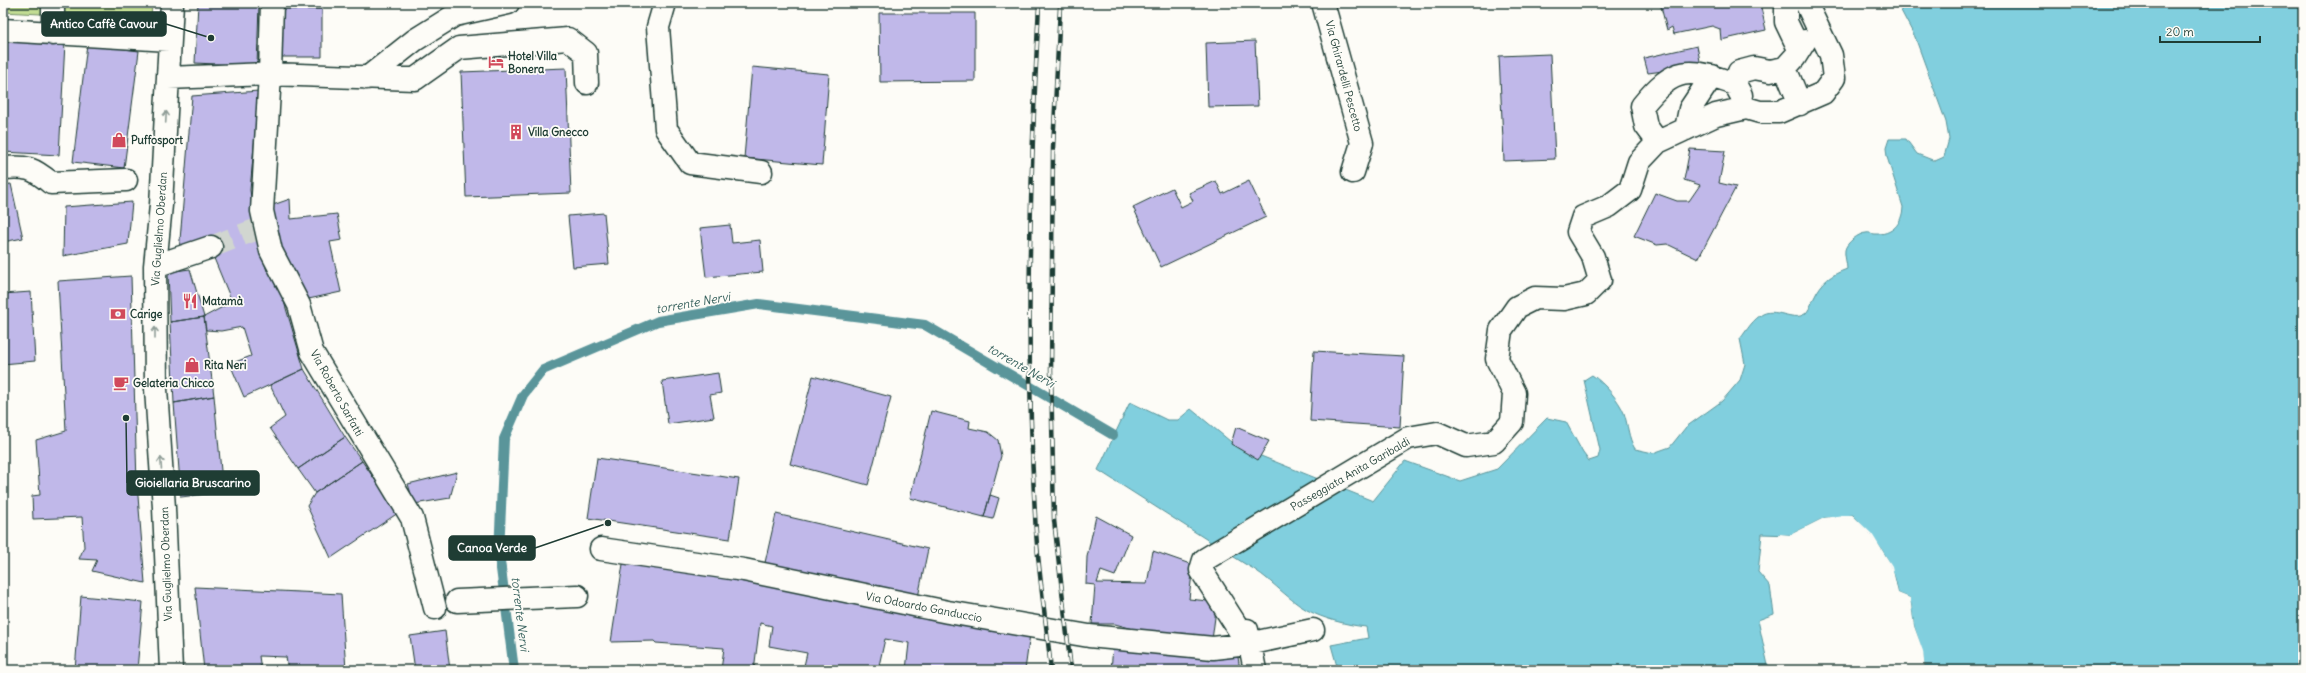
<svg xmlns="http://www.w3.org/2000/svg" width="2306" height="673" font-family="Delius,sans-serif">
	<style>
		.green { fill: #c2dc93; stroke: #708c64 }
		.water { fill: #81cfde; stroke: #5a959a }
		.pier { fill: #fdfcf7 }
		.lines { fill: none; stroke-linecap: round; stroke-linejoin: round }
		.stream { stroke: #5a959a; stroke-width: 10 }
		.building { fill: #c0b8e9; stroke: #1f3d34 }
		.minor-tunnel { stroke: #d1d6d0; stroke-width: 22; stroke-dasharray: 22 11; stroke-linecap: butt }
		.minor-casing { stroke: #1f3d34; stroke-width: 25 }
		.minor { stroke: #fdfcf7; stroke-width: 22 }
		.rail-casing { stroke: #1f3d34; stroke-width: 4.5 }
		.rail { stroke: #fdfcf7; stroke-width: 3; stroke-dasharray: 9; stroke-linecap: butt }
		.oneway { stroke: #8e9c96 }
		.labels { text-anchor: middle; stroke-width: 3.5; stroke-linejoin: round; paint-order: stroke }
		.poi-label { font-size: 11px; font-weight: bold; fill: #1f3d34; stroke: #fdfcf7; text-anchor: start }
		.street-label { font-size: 11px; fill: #1f3d34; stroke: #fdfcf7 }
		.water-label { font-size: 12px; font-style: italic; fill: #38625e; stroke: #fdfcf7 }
		.leader { fill: none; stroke: #1f3d34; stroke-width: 1.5 }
		.callout-dot { fill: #1f3d34; stroke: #fdfcf7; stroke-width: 1.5 }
		.callout { fill: #1f3d34; stroke: #1f3d34; stroke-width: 1.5 }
		.callout-label { font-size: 12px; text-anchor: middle; font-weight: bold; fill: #fff }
	</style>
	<rect width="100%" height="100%" fill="#fdfcf7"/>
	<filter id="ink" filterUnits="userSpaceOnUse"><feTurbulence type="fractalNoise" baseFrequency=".025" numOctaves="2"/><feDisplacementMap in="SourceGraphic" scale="8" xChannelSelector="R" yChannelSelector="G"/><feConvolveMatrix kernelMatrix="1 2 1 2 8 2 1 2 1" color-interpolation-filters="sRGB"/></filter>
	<g filter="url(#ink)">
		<path class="green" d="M3 3H152L151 20 3 12Z"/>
		<path class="water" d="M1897 3H2303V670H1925L1922 651 1914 626 1910 598 1898 593C1893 557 1875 540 1853 515L1824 518 1790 535 1762 534 1758 572 1770 586 1774 614 1758 620 1769 670H1338L1331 645 1368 638 1366 627C1347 625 1324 619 1307 610 1285 598 1269 576 1245 564L1098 470 1130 402 1167 420H1178L1191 409 1236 446 1373 501 1405 461 1460 481 1497 469 1547 418 1566 422 1583 453 1589 461 1598 458 1600 450 1584 380 1592 375C1604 383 1619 400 1624 413 1628 425 1628 437 1635 449L1653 453 1670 447 1686 427 1722 401 1740 380 1745 364 1740 339C1747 330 1753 319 1763 314 1777 307 1796 324 1807 312 1810 308 1812 302 1814 298 1822 281 1831 275 1847 269 1847 263 1844 255 1845 250 1846 243 1859 233 1866 233 1869 232 1872 234 1875 234 1892 235 1902 224 1903 207L1887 157 1886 148 1889 139H1906L1917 154 1935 161 1944 157 1949 139 1946 122 1915 37Z"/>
		<path class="pier" d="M1843 515H1852L1872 534 1892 566 1898 593 1910 598 1914 626 1923 651 1925 670H1922L1921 652 1912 626 1909 600 1896 594 1890 566 1885 557 1870 535 1858 522 1852 517 1824 520 1791 536H1779L1780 534 1790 535 1824 518Z"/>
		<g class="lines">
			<path class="stream" d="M514 670 499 553 504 439 523 395 543 370 658 321 759 304 925 325 1113 435"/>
		</g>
		<path class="building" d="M198 3H259L257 66 195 63Z
			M278 3H322V9H279Z
			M1660 3H1760L1766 30 1721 40 1720 29 1712 26 1674 34 1672 27 1667 30Z
			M279 9H322V57H279Z
			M879 13H975V81L880 82Z
			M3 36 65 43 59 155 3 152Z
			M1255 41 1258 106 1208 107 1206 43Z
			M87 44 139 51 124 168 73 162Z
			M1697 46 1701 66 1648 73 1644 58Z
			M1550 54 1555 159 1504 161 1499 56Z
			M752 67 829 74 822 165 744 158Z
			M566 68 571 193 466 197 461 72Z
			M259 91 250 190 256 236 267 271 274 268 304 369 244 397 230 364 251 356 242 327 221 331 206 330 204 317 232 302 211 251 179 252 192 96Z
			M1690 149 1725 151 1719 183 1736 187 1698 259 1667 244 1657 245 1634 236 1655 193 1677 201H1689L1700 185 1684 180Z
			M1216 181 1222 194 1249 181 1266 217 1161 267 1133 207 1172 188 1181 207 1193 201 1189 193Z
			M11 184 23 238 3 242V185Z
			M290 199 291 219 337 214 342 240 330 242 341 292 304 300 282 251 270 206Z
			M132 202 128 244 63 256 64 207Z
			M604 213 609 264 573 267 568 216Z
			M730 225 732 243 760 240 763 272 706 277 700 228Z
			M190 269 204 317 170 322 168 272Z
			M131 276 137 484 145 583 92 571 97 560 79 559 84 547 82 517 33 519 32 496 40 495 36 440 66 431 58 281Z
			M31 292 35 361 3 364V294Z
			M204 317 214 396 174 403 170 322Z
			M1314 351 1404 356 1400 427 1310 421Z
			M304 369 345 437 298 469 270 428 285 417 270 385Z
			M718 373 721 393 710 395 714 417 668 424 662 381Z
			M813 376 891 397 868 485 790 464Z
			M214 396 223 492 181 497 174 403Z
			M931 411 970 421 969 428 988 432 998 440 1001 456 984 517 910 498Z
			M1236 427 1269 441 1258 460 1231 444Z
			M345 437 362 461 315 493 298 469Z
			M597 458 739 479 730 539 588 518Z
			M362 461 398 513 331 558 307 506 315 493Z
			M457 472 450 498 414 504 408 484Z
			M990 495 999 498 993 519 984 517Z
			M776 514 928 549 917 602 764 567Z
			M1096 516 1131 535 1115 576 1101 571 1097 583 1147 584 1153 551 1193 565 1189 599 1217 602 1212 640 1137 630 1115 624H1092L1095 585 1086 584 1087 557Z
			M654 563 763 580V585L1030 634 1025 670H906L909 643 885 639 878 670H803L807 653 769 646 772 626 760 623 754 670H721L724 648 656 643 654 641 611 642 623 564Z
			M195 587 341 594 346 670H288L286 657 259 656 261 670H204Z
			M81 596 143 602 137 670H75Z
			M445 631 450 670H415L410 636Z
			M1140 646 1238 657 1240 670H1111L1113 647Z"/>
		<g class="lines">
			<path class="minor-tunnel" d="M211 247 255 230"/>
			<g class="minor-casing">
				<path id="minor" d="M272 3 270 74 262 211 271 251 299 305 312 352 412 518 435 608
					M665 3 658 27 666 129 690 163 761 172
					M1323 3 1362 143 1353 172
					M1786 3V22L1799 49
					M3 30 169 40
					M53 34V3
					M1785 68 1800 104
					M168 78 270 74 415 79 459 48 568 39 586 53 587 83
					M367 78 415 40 455 15 508 3
					M1741 95 1735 84 1739 72 1754 68 1770 71 1785 68 1795 57 1805 41
					M1686 129 1690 109 1712 76
					M1658 142 1646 126 1642 106C1675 65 1689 68 1735 84
					M3 168C27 166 33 168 51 183L126 180
					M155 266 211 247
					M601 549 744 570 948 612 1089 636 1213 648 1248 644 1313 630
					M457 601 577 596
					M1247 630 1255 670
					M1248 644 1201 570 1204 560 1408 438 1437 433 1466 446 1494 442 1512 422 1514 393 1497 359 1501 330 1517 307 1535 298 1564 299 1586 294 1600 280 1593 257 1578 232 1583 217 1609 206 1630 190 1639 162 1658 142 1716 115 1746 108 1760 112H1779L1823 93 1834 78 1831 55 1806 3
					M171 670 164 508 156 389 155 266 161 205 172 3"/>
			</g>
			<use href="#minor" class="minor"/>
			<g class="rail-casing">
				<path id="rail" d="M1039 5C1030 175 1025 344 1035 514 1037 566 1046 618 1051 670
					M1060 7 1053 148 1051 370 1054 520 1071 670"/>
			</g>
			<use href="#rail" class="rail"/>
		</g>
		<defs><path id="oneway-shaft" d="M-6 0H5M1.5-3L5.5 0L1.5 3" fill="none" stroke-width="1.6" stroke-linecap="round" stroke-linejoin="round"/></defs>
		<g class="oneway">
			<use href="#oneway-shaft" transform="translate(166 117) rotate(-87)"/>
			<use href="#oneway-shaft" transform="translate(155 333) rotate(-90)"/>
			<use href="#oneway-shaft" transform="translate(161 463) rotate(-94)"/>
		</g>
	</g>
	<defs>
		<g id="hotel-bare" transform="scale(1.2)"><path d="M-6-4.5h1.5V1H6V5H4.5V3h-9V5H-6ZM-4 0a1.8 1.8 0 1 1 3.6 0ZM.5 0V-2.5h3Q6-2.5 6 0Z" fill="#d1495b" stroke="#fdfcf7" stroke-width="2.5" paint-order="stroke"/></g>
		<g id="building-bare" transform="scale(1.2)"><path d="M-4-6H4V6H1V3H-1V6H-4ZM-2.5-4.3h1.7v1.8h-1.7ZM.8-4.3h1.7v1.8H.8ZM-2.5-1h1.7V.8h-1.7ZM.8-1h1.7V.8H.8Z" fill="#d1495b" stroke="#fdfcf7" stroke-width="2.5" paint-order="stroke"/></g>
		<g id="shop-bare" transform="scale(1.2)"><path d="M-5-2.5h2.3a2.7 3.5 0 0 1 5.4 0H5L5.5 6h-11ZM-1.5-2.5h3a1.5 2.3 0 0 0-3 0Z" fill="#d1495b" stroke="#fdfcf7" stroke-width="2.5" paint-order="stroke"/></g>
		<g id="restaurant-bare" transform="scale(1.2)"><path d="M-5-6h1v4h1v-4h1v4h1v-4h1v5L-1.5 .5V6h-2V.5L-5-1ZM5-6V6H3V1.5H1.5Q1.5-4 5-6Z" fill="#d1495b" stroke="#fdfcf7" stroke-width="2.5" paint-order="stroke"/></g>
		<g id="bank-bare" transform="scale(1.2)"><path d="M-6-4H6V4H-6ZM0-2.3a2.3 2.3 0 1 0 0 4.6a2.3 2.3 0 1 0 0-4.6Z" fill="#d1495b" stroke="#fdfcf7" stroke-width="2.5" paint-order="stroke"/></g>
		<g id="cafe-bare" transform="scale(1.2)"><path d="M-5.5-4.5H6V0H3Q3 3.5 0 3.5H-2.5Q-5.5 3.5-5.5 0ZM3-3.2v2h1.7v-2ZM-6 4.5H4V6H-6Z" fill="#d1495b" stroke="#fdfcf7" stroke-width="2.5" paint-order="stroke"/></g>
	</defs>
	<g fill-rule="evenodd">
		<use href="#hotel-bare" x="496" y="62"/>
		<use href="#building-bare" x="516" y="132"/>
		<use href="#shop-bare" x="119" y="140"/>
		<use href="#restaurant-bare" x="190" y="301"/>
		<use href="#bank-bare" x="118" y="314"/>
		<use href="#shop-bare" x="192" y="365"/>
		<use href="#cafe-bare" x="121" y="383"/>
	</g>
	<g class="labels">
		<g class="poi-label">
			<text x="508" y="60">Hotel Villa<tspan x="508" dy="13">Bonera</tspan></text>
			<text x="528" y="136">Villa Gnecco</text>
			<text x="131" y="144">Puffosport</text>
			<text x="202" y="305">Matamà</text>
			<text x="130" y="318">Carige</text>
			<text x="204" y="369">Rita Neri</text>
			<text x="133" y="387">Gelateria Chicco</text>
		</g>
		<g class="street-label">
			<text transform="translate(1344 76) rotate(75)" y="4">Via Ghirardelli Pescetto</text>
			<text transform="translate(159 229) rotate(-86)" y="4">Via Guglielmo Oberdan</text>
			<text transform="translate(337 393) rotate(61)" y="4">Via Roberto Sarfatti</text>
			<text transform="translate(1350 474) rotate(-30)" y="4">Passeggiata Anita Garibaldi</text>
			<text transform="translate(166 564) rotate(-92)" y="4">Via Guglielmo Oberdan</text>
			<text transform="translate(924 607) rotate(11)" y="4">Via Odoardo Ganduccio</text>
		</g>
		<g class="water-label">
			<text transform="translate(693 303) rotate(-10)" y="4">torrente Nervi</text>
			<text transform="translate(1021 366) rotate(30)" y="4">torrente Nervi</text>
			<text transform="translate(520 614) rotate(83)" y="4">torrente Nervi</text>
		</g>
	</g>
	<path class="leader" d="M211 38L166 24M126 418L127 483M608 523L535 548"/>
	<g class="callout-dot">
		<circle cx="211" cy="38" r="4"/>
		<circle cx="126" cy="418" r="4"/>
		<circle cx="608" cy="523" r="4"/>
	</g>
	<g class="callout">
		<rect x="42" y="12" width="124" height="24" rx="4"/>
		<rect x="127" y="471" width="132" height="24" rx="4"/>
		<rect x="449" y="536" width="86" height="24" rx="4"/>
	</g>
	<g class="callout-label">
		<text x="104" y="28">Antico Caffè Cavour</text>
		<text x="193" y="487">Gioiellaria Bruscarino</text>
		<text x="492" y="552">Canoa Verde</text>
	</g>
	<rect width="2306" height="673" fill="none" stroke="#fdfcf7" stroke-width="16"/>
	<rect x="8" y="8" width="2290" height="657" fill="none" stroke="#1f3d34" stroke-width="1.5" filter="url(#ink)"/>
	<path d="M2160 36v6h100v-6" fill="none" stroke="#1f3d34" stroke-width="2"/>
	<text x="2166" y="36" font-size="12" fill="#1f3d34" stroke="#fdfcf7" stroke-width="3" paint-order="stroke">20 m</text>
</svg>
